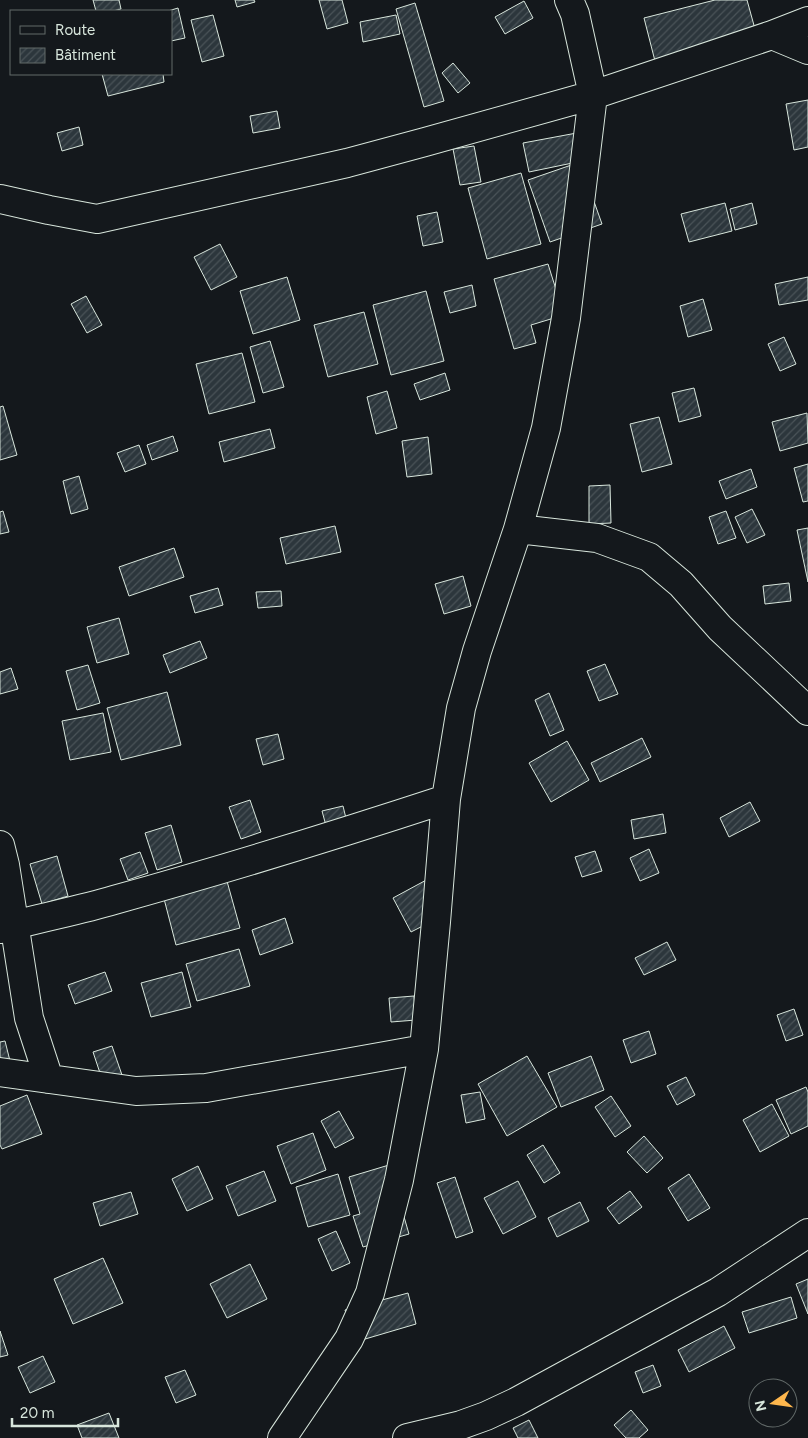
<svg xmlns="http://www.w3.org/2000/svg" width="808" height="1438" font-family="Figtree,sans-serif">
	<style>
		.building { fill: url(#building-hatch); stroke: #d8e6dc }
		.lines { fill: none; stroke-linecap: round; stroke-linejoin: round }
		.street-casing { stroke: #d8e6dc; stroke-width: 30 }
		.street { stroke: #14181c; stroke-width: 28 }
	</style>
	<defs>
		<pattern id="building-hatch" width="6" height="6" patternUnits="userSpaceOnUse" patternTransform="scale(1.25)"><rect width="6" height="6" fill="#2c363c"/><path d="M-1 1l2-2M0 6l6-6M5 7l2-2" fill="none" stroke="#4a5358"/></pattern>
	</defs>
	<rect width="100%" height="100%" fill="#14181c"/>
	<path class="building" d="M93 0H119L121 9 113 11H96Z
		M235 0H254L255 2 237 7Z
		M319 0H342L348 23 327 29Z
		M715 0H747L758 40 656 65 644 18Z
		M524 1 533 18 505 34 495 17Z
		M415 3 444 101 424 107 396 9Z
		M178 8 185 38 171 41V11H168Z
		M213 15 224 56 202 62 191 20Z
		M396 15 400 34 363 42 360 22Z
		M453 63 470 83 458 93 442 73Z
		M102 74H163L164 82 108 96Z
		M808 100V147L794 150 786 104Z
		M277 111 280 128 253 133 250 116Z
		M79 127 83 145 62 151 57 133Z
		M582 132 587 160 529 172 523 143Z
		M474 146 481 182 460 185 453 149Z
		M580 162 602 224 550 242 528 180Z
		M521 173 541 244 487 259 468 188Z
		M725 203 732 231 689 242 681 214Z
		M752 203 757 224 735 230 730 209Z
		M437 212 443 242 423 246 417 216Z
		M220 244 237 277 211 290 194 257Z
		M548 264 564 315 531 325 536 343 514 349 494 279Z
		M287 277 300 320 253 334 240 291Z
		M808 277V300L779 305 775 284Z
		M472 285 476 306 450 313 444 292Z
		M426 291 444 361 391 375 373 305Z
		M86 296 102 325 87 333 71 304Z
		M703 299 712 330 688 337 680 306Z
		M364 312 378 364 328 377 314 325Z
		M784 337 796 364 780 371 768 344Z
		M270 341 284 387 263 393 250 347Z
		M242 353 255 402 209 414 196 364Z
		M445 373 450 390 420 400 414 384Z
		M694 388 701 416 679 422 672 393Z
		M387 391 397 428 376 434 367 397Z
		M3 406 17 455 0 460V407Z
		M807 413 808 443 780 451 772 422Z
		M659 417 672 464 642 472 630 424Z
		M270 429 275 448 224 462 219 442Z
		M173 436 178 451 152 460 147 445Z
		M428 437 432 474 407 477 402 441Z
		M139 445 146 464 125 472 117 453Z
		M808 464V501L803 502 794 468Z
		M751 469 757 487 726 499 719 481Z
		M79 476 88 509 71 514 63 481Z
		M610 485 611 523 589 524V486Z
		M752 509 765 535 747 543 735 517Z
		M3 511 9 532 0 534V512Z
		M726 511 736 538 718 544 709 517Z
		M335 526 341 552 286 564 280 538Z
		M808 528V582L797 530Z
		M174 548 184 577 129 596 119 567Z
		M463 576 471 606 444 614 435 584Z
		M789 583 791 601 765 604 763 586Z
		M218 588 223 605 195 613 190 596Z
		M281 591 282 606 258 608 256 592Z
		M119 618 129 654 97 663 87 627Z
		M200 641 207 658 170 673 163 655Z
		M605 664 618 694 599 701 587 671Z
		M88 665 100 703 77 710 66 671Z
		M11 668 18 689 0 694V672Z
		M167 692 181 745 121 760 107 708Z
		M549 693 564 730 550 736 535 700Z
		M103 713 111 752 70 760 62 721Z
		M278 734 284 759 263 765 256 739Z
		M642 738 651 757 600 782 591 763Z
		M567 741 589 780 551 802 529 763Z
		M250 800 261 832 241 839 229 807Z
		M750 802 760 821 729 837 720 818Z
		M343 806 351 839 331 844 322 811Z
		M663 814 666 833 634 839 631 820Z
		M171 825 182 862 157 870 145 833Z
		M649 849 659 873 640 881 630 858Z
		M595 851 602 871 582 877 575 857Z
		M140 852 148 873 128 880 120 859Z
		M57 856 68 896 42 904 30 864Z
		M225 874 240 928 176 945 162 891Z
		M430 878 448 913 411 932 393 898Z
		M285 918 293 943 260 955 252 930Z
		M667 942 676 960 644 975 635 958Z
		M239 949 250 986 197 1001 186 964Z
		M105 972 112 991 75 1004 68 985Z
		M182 972 191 1007 151 1017 141 983Z
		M414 996 416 1020 391 1022 389 998Z
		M794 1009 803 1035 786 1041 777 1015Z
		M649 1031 656 1054 631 1063 623 1040Z
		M5 1041 10 1061 0 1063V1042Z
		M112 1046 122 1075 103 1082 93 1052Z
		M527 1056 557 1107 507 1136 478 1084Z
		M591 1056 604 1090 561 1107 548 1073Z
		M686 1077 695 1095 677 1105 667 1086Z
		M806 1087 808 1092V1126L791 1134 776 1100Z
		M480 1092 485 1119 466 1123 461 1095Z
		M27 1095 42 1134 2 1149 0 1145V1106Z
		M611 1096 631 1126 615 1137 595 1107Z
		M772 1104 789 1136 760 1152 743 1120Z
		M339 1111 354 1138 335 1148 321 1121Z
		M313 1133 326 1170 291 1184 277 1146Z
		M644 1136 663 1158 647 1173 627 1152Z
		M543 1145 560 1173 544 1183 527 1155Z
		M389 1165 409 1234 363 1247 353 1216 360 1214 349 1177Z
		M198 1166 213 1199 187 1211 172 1179Z
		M264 1171 276 1201 238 1216 226 1186Z
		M338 1174 350 1215 308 1227 296 1187Z
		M689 1174 710 1208 688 1221 668 1188Z
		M455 1177 473 1232 456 1238 437 1183Z
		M518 1181 536 1217 503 1234 484 1198Z
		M630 1191 642 1207 619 1224 607 1208Z
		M131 1192 138 1214 100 1226 93 1203Z
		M580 1202 589 1221 557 1237 548 1218Z
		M336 1231 350 1263 332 1271 318 1239Z
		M103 1258 123 1303 73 1324 54 1279Z
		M250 1264 267 1299 227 1318 210 1284Z
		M808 1279V1314L796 1284Z
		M408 1293 416 1324 355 1342 345 1310Z
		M791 1297 797 1318 749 1333 742 1312Z
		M724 1326 735 1348 689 1372 678 1350Z
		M0 1331 8 1355 0 1357Z
		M43 1356 55 1382 30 1393 18 1367Z
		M653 1365 661 1386 643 1393 635 1372Z
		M185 1370 196 1395 176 1403 165 1377Z
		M631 1410 648 1430 639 1438H626L614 1425Z
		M109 1413 119 1438H82L77 1425Z
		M529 1420 538 1438H518L513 1428Z"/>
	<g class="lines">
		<g class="street-casing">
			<path id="street" d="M772 35 808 50
				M0 199 49 210 97 219 347 163 425 142 593 95 772 35 808 21
				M518 529 597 538 649 557 681 584 720 628 808 711
				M0 845 5 865 29 1018 49 1079
				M0 929C38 918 77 911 114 900 226 869 336 835 446 799
				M0 1072 136 1091 206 1088 424 1049
				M282 1438 349 1339 370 1293 399 1180 424 1049 436 922 446 799 461 708 477 651 518 529 546 428 566 318 593 95 575 14 569 0
				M407 1438 461 1425 486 1416 516 1402 718 1292 808 1233"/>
		</g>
		<use href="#street" class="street"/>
	</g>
	<rect x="10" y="10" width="162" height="65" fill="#14181c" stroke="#626a69"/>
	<rect x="20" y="26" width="25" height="8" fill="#14181c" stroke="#626a69"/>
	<text x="55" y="35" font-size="15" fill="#d8e6dc">Route</text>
	<rect x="20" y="48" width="25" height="15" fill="url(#building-hatch)" stroke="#626a69"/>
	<text x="55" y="60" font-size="15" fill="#d8e6dc">Bâtiment</text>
	<g transform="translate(773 1403) rotate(257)"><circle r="24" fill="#14181c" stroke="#626a69"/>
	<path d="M0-4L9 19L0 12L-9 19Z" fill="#ffb74d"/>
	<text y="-8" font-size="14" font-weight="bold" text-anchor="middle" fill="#d8e6dc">N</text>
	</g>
	<path d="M12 1418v8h106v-8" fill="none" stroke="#d8e6dc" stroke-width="2.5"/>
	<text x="20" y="1418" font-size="15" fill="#d8e6dc" stroke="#14181c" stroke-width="4" paint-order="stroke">20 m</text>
</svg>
